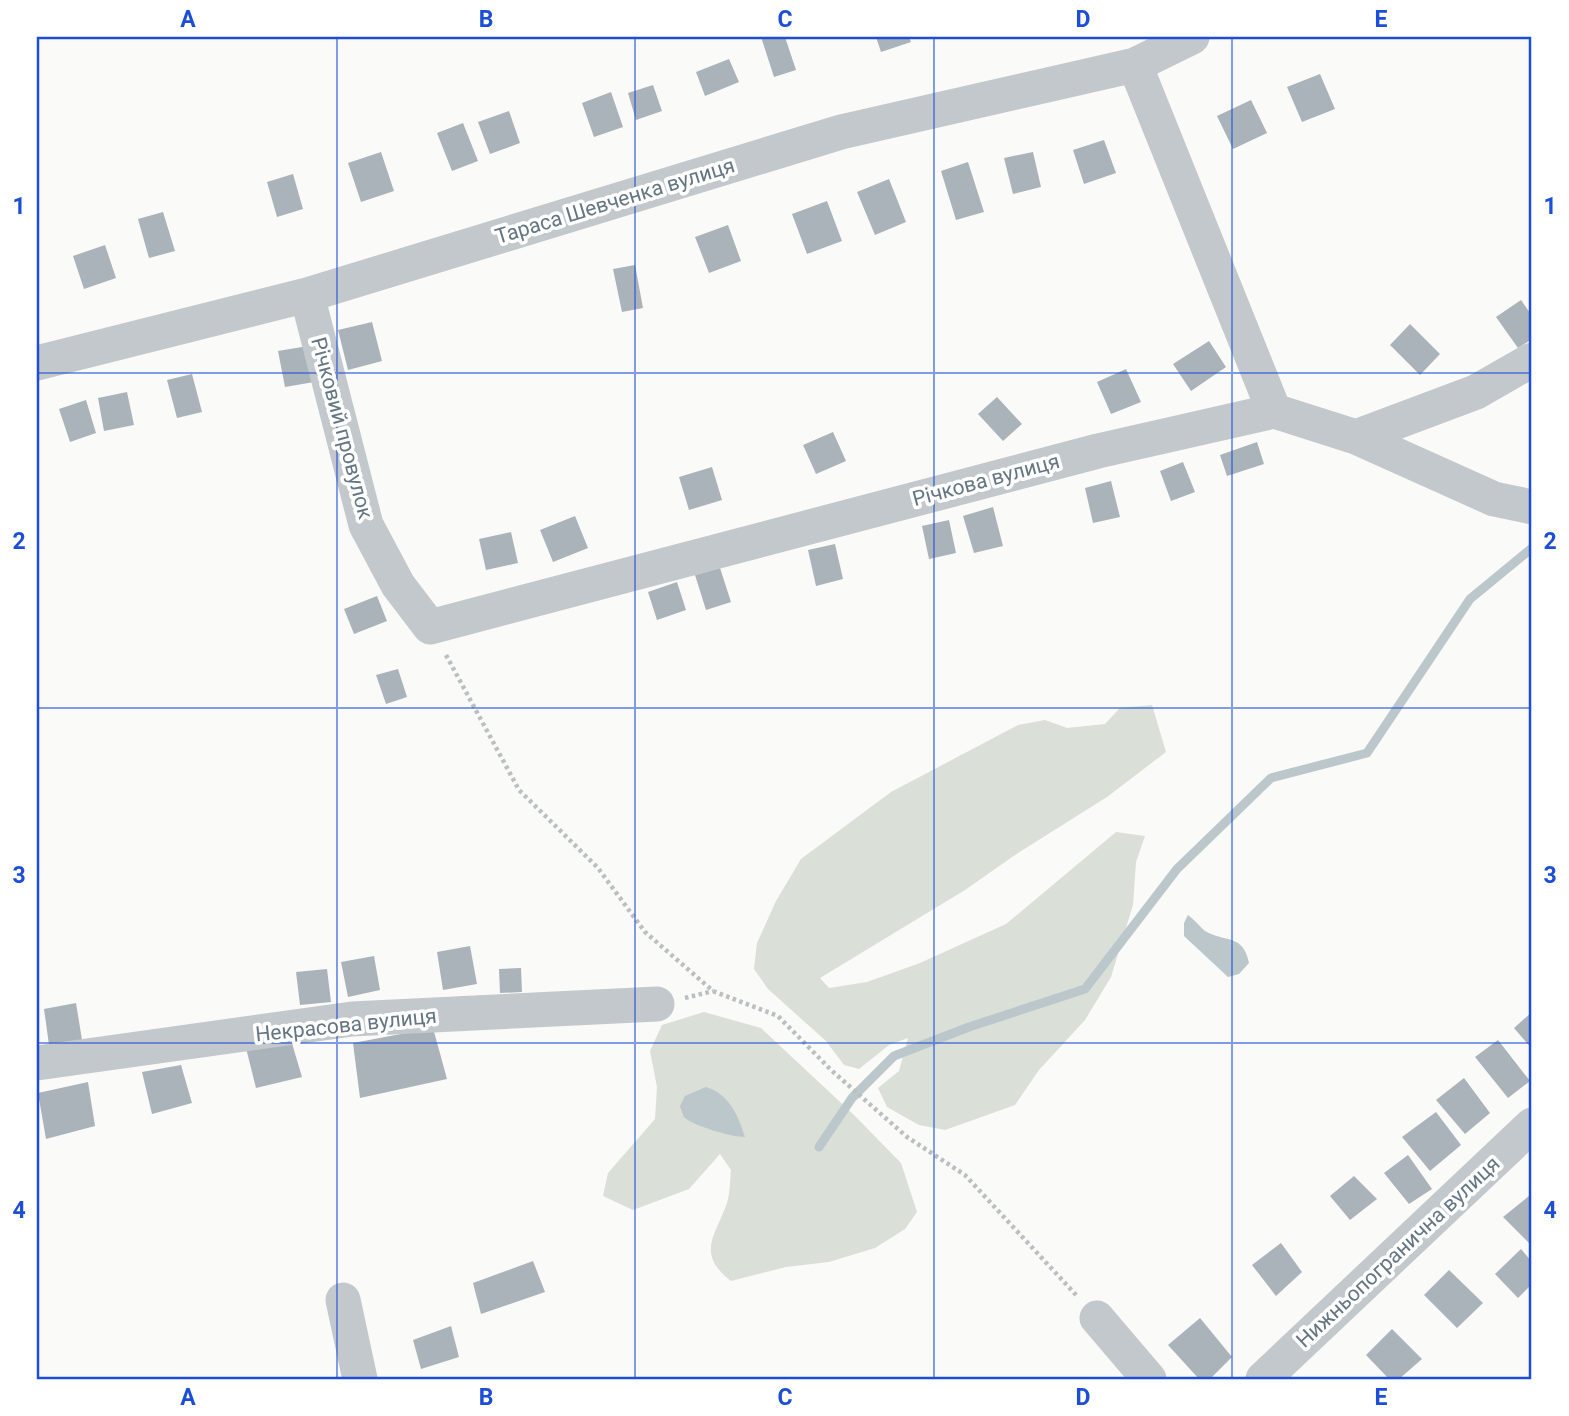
<svg xmlns="http://www.w3.org/2000/svg" width="1569" height="1416" font-family="Roboto,sans-serif">
	<style>
		.green { fill: #dadfd7 }
		.water { fill: #bbc7cb }
		.lines { fill: none; stroke-linecap: round; stroke-linejoin: round }
		.stream { stroke: #bbc7cb; stroke-width: 9 }
		.building { fill: #aab3b9 }
		.path { stroke: #bbbfc2; stroke-width: 4.5; stroke-dasharray: 3.5 3.5; stroke-linecap: butt }
		.minor { stroke: #c3c8cc; stroke-width: 35 }
		.grid { fill: none; stroke: #1d4ed8; stroke-width: 2; stroke-opacity: 0.55 }
		.labels { text-anchor: middle; stroke-width: 7; stroke-linejoin: round; paint-order: stroke }
		.street-label { font-size: 21px; fill: #657683; stroke: #fff }
		.neatline { fill: none; stroke: #1d4ed8; stroke-width: 2.5 }
		.grid-label { font-size: 23px; text-anchor: middle; font-weight: bold; fill: #1d4ed8 }
	</style>
	<rect width="100%" height="100%" fill="#fafaf8"/>
	<path class="green" d="M1152 705 1166 752 1107 797 1015 855 965 890 820 978 829 988 867 982 920 963 1006 924 1116 832 1145 836 1136 862 1133 905 1111 977 1085 1020 1039 1070 1015 1105 945 1130 919 1125 887 1107 878 1088 899 1071 908 1038 889 1045 859 1069 844 1065 826 1041 768 989 754 969 757 943 776 901 801 859 891 792 1018 725 1045 720 1067 728 1105 724 1120 708Z
		M704 1012 761 1028 854 1115 901 1163 917 1212 905 1229 875 1248 829 1262 786 1267 731 1281C695 1253 716 1235 727 1203 730 1193 730 1181 731 1170L720 1154 689 1189 633 1210 603 1196 608 1173 655 1119 657 1087 650 1051 662 1025Z"/>
	<path class="water" d="M1188 915C1195 920 1199 926 1205 931 1225 943 1243 933 1249 963L1239 974 1228 977 1184 936V923Z
		M706 1087C729 1094 738 1115 745 1137 732 1137 693 1126 684 1117 683 1115 681 1109 680 1106L685 1096Z"/>
	<g class="lines">
		<path class="stream" d="M819 1147 852 1098 894 1056 969 1027 1085 989 1177 869 1271 778 1367 753 1470 599 1532 548"/>
	</g>
	<path class="building" d="M761 37H785L796 70 774 77Z
		M876 37H909L911 42 881 52Z
		M729 59 739 82 705 96 696 72Z
		M1320 74 1335 109 1302 122 1287 87Z
		M653 85 662 111 636 120 628 93Z
		M611 92 623 127 594 137 582 103Z
		M1251 100 1267 133 1233 149 1217 116Z
		M509 111 520 143 490 154 478 122Z
		M463 123 478 161 452 171 437 133Z
		M1104 140 1116 173 1084 184 1073 150Z
		M381 152 394 191 361 202 348 163Z
		M1033 152 1041 187 1013 194 1004 158Z
		M968 162 984 212 956 220 941 171Z
		M293 174 303 209 277 217 267 182Z
		M889 179 906 222 875 235 857 192Z
		M827 201 842 241 807 254 792 214Z
		M163 212 175 251 149 258 138 219Z
		M728 225 741 261 709 273 695 237Z
		M105 245 116 278 84 289 73 256Z
		M635 265 643 308 622 312 613 269Z
		M1521 300 1532 316V339L1518 348 1496 317Z
		M372 322 382 361 348 370 338 330Z
		M1410 324 1440 354 1420 375 1390 345Z
		M1209 341 1226 367 1191 391 1173 364Z
		M308 346 314 382 285 387 278 351Z
		M1126 369 1141 402 1111 414 1097 382Z
		M192 374 202 412 177 418 167 380Z
		M127 392 134 425 104 431 98 398Z
		M997 397 1022 424 1003 441 978 414Z
		M86 400 96 433 70 442 59 409Z
		M833 432 846 461 816 474 803 445Z
		M1257 442 1264 464 1227 476 1220 455Z
		M1183 462 1195 492 1171 501 1160 471Z
		M712 467 722 500 689 510 679 477Z
		M1111 481 1120 517 1093 523 1085 488Z
		M993 507 1003 546 974 553 963 516Z
		M575 516 588 548 553 562 540 530Z
		M949 520 956 553 929 559 922 526Z
		M511 532 518 563 486 570 479 539Z
		M835 544 843 579 816 586 808 550Z
		M720 568 731 602 706 610 695 575Z
		M677 582 686 610 657 620 648 592Z
		M377 596 387 621 354 634 344 609Z
		M398 669 407 697 386 704 376 675Z
		M470 946 477 984 443 990 437 952Z
		M374 956 380 990 348 997 341 962Z
		M521 968 522 992 500 993 499 969Z
		M327 969 331 1002 300 1005 296 972Z
		M76 1003 82 1040 49 1045 44 1009Z
		M1532 1012V1049L1514 1028Z
		M433 1028 447 1079 360 1098 353 1043Z
		M291 1040 302 1077 256 1088 246 1048Z
		M1498 1040 1530 1081 1508 1098 1475 1057Z
		M181 1065 192 1103 152 1114 142 1072Z
		M1464 1078 1490 1113 1465 1134 1436 1100Z
		M88 1082 95 1126 46 1139 38 1093Z
		M1436 1112 1461 1145 1430 1171 1402 1137Z
		M1408 1155 1432 1189 1409 1204 1384 1173Z
		M1354 1176 1377 1199 1350 1220 1330 1196Z
		M1529 1196 1532 1200V1246L1503 1217Z
		M1281 1243 1302 1272 1276 1296 1252 1265Z
		M1521 1249 1532 1262V1284L1518 1298 1495 1274Z
		M533 1261 545 1292 481 1314 473 1283Z
		M1449 1270 1483 1303 1457 1328 1424 1295Z
		M1200 1318 1232 1357 1210 1379H1199L1168 1345Z
		M451 1326 459 1357 421 1369 413 1340Z
		M1392 1329 1422 1359 1399 1379H1389L1366 1355Z"/>
	<g class="lines">
		<path class="path" d="M446 655 519 790 598 868 645 932 713 991 778 1016 831 1070 907 1137 965 1175 1077 1296
			M685 998 713 991"/>
		<path class="minor" d="M1135 65 1274 411
			M307 295 366 525 398 585 430 627 1098 451 1274 411 1356 437 1476 392 1532 360
			M37 363 307 295 841 132 1135 65 1192 37
			M1356 437 1494 499 1532 507
			M37 1063 352 1019 657 1004
			M343 1300 360 1379
			M1097 1318 1149 1379
			M1263 1379 1532 1125"/>
	</g>
	<path class="grid" d="M337 37V1379M635 37V1379M934 37V1379M1232 37V1379M37 373H1532M37 708H1532M37 1043H1532"/>
	<g class="labels">
		<g class="street-label">
			<text transform="translate(615 201) rotate(-17)" y="7">Тараса Шевченка вулиця</text>
			<text transform="translate(342 428) rotate(75)" y="7">Річковий провулок</text>
			<text transform="translate(986 480) rotate(-15)" y="7">Річкова вулиця</text>
			<text transform="translate(346 1025) rotate(-6)" y="7">Некрасова вулиця</text>
			<text transform="translate(1398 1252) rotate(-43)" y="7">Нижньопогранична вулиця</text>
		</g>
	</g>
	<rect width="1569" height="1416" fill="none" stroke="#ffffff" stroke-width="77"/>
	<rect x="38" y="38" width="1492" height="1340" class="neatline"/>
	<g class="grid-label">
		<text x="188" y="27">A</text>
		<text x="486" y="27">B</text>
		<text x="785" y="27">C</text>
		<text x="1083" y="27">D</text>
		<text x="1381" y="27">E</text>
		<text x="19" y="214">1</text>
		<text x="1550" y="214">1</text>
		<text x="19" y="549">2</text>
		<text x="1550" y="549">2</text>
		<text x="19" y="883">3</text>
		<text x="1550" y="883">3</text>
		<text x="19" y="1218">4</text>
		<text x="1550" y="1218">4</text>
		<text x="188" y="1405">A</text>
		<text x="486" y="1405">B</text>
		<text x="785" y="1405">C</text>
		<text x="1083" y="1405">D</text>
		<text x="1381" y="1405">E</text>
	</g>
</svg>
